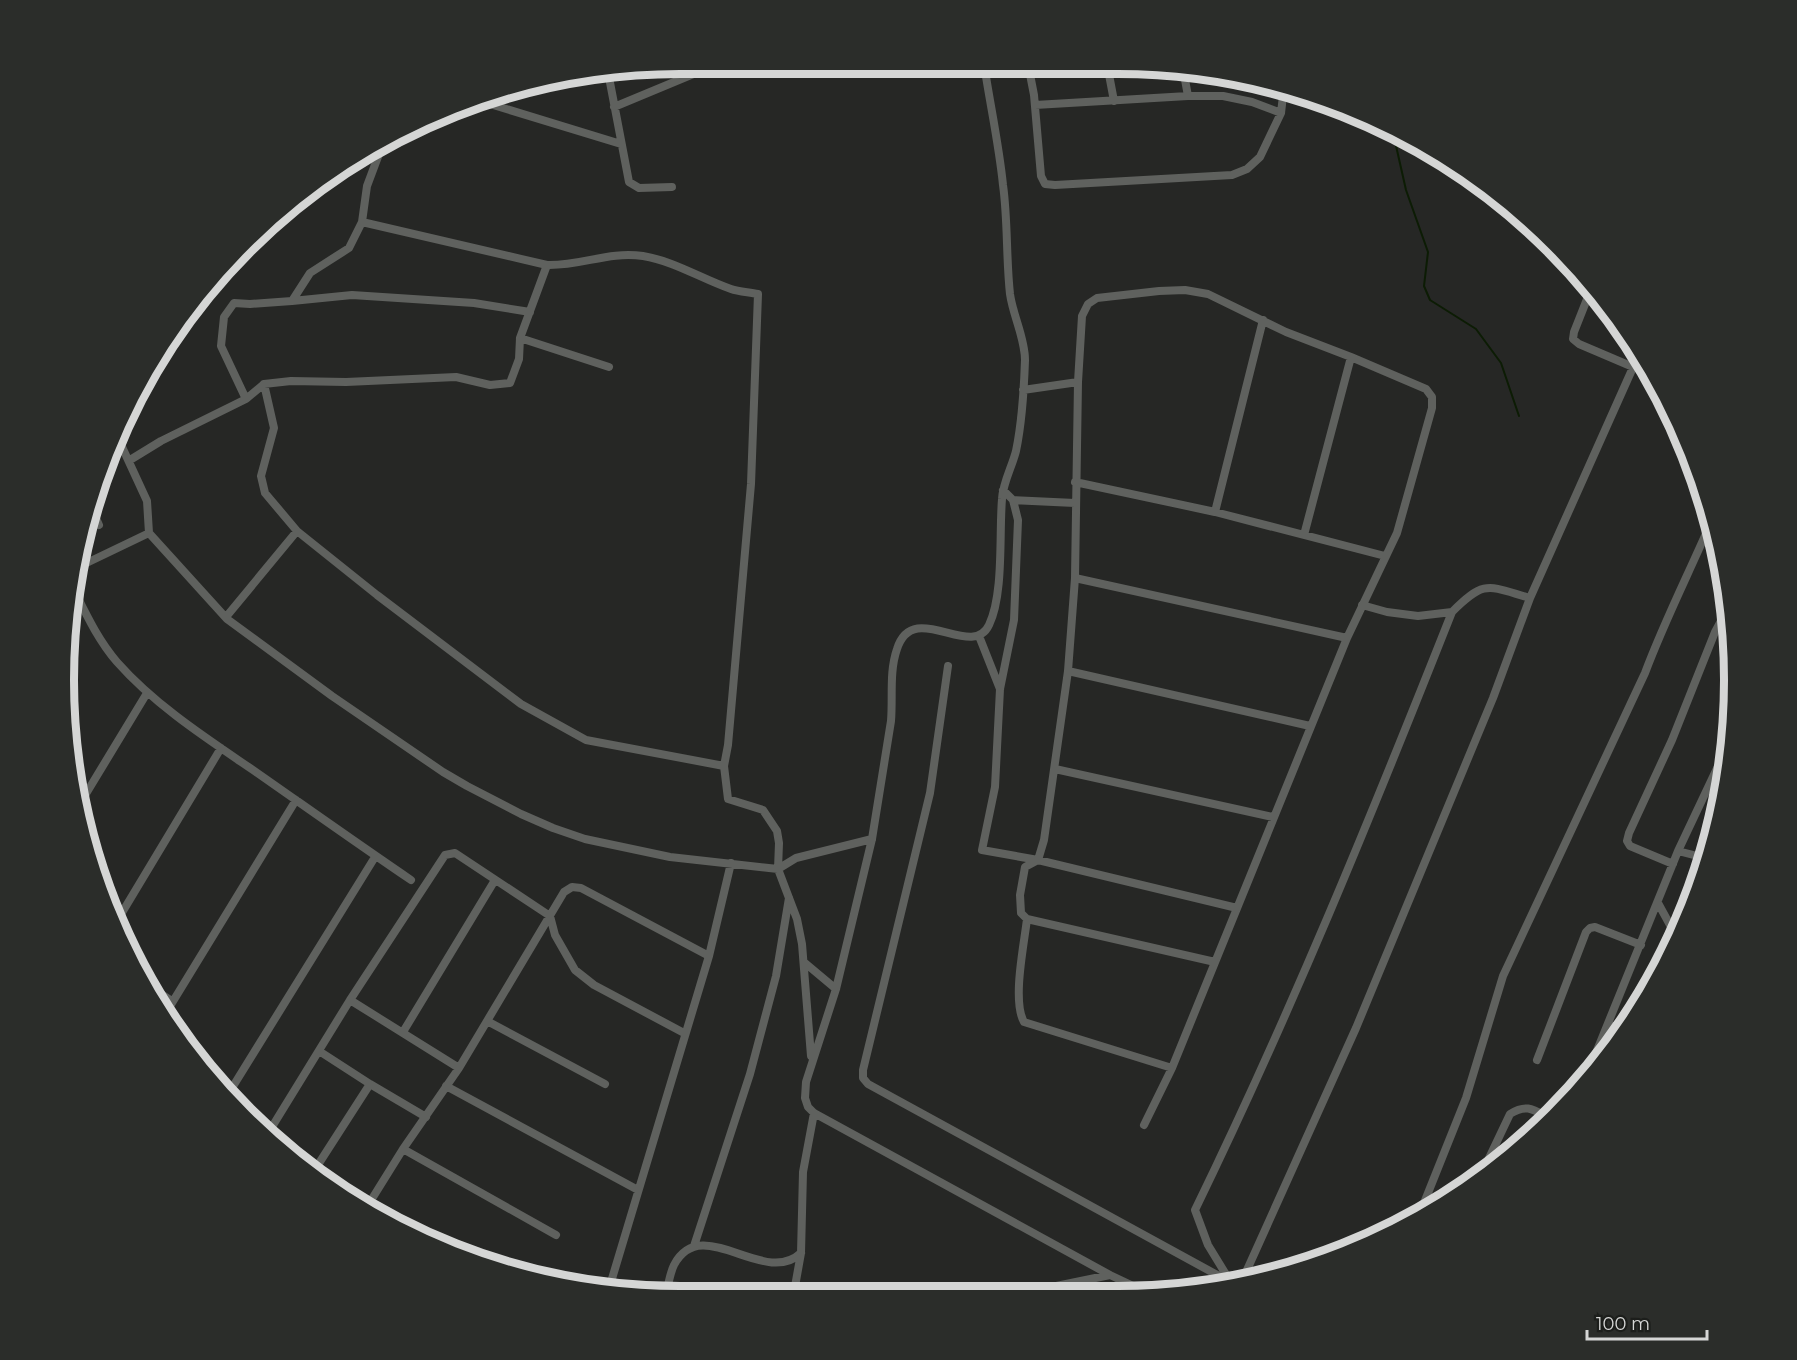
<svg xmlns="http://www.w3.org/2000/svg" width="1797" height="1360" font-family="Montserrat,sans-serif">
	<style>
		.lines { fill: none; stroke-linecap: round; stroke-linejoin: round }
		.stream { stroke: #0c1c04; stroke-width: 2 }
		.minor { stroke: #5f615e; stroke-width: 8 }
		.rim { fill: none; stroke: #d5d6d5; stroke-width: 8 }
	</style>
	<rect width="100%" height="100%" fill="#262725"/>
	<g class="lines">
		<path class="stream" d="M1392 128 1406 190 1428 252 1424 286 1430 300 1476 329 1501 363 1519 416"/>
		<path class="minor" d="M984 64C990 104 999 145 1003 185 1008 221 1006 258 1010 294 1013 316 1025 338 1025 360 1024 390 1022 422 1016 451 1012 467 1003 482 1002 499 999 534 1004 594 989 625 972 661 913 598 897 649 889 672 893 697 891 721L872 839 836 989 806 1082 805 1098 808 1107 814 1113 1110 1275
			M1028 64 1034 95 1041 176 1045 184 1055 185 1232 175 1247 169 1260 157 1281 113 1284 87
			M1107 64 1114 101
			M1183 69 1188 96
			M608 72 629 182 639 188 672 187
			M480 101 621 144
			M1035 105 1188 96H1223L1252 102 1281 113
			M614 107 703 70
			M547 265C582 266 608 251 643 256 674 261 702 279 731 289 739 292 749 292 758 294L751 484 728 745 724 766
			M1591 289 1574 332 1573 339 1579 344 1633 367
			M292 301 352 295 474 303 530 312
			M520 338 609 367
			M264 384 274 428 261 476 265 493 297 531
			M1023 390 1078 382
			M246 399 264 384 291 381 346 382 456 377 490 385 510 383 519 359 520 338 547 265 362 222
			M117 436 147 501 149 533 227 619 332 696 443 772 467 786 521 814 553 828 585 839 670 857 778 869 796 858 872 839
			M130 460 161 441 246 399 221 346 224 317 234 303 250 304 292 301 310 273 349 248 362 222 367 186 379 154 391 138
			M1075 482 1215 512 1385 556
			M1003 490 1013 500 1018 520 1014 620 1000 689 995 787 982 850 1038 860 1237 908
			M1013 500 1075 503
			M92 509 99 525
			M1215 512 1263 320
			M1304 535 1351 357
			M74 569 149 533
			M1075 578 1347 638
			M73 588C86 614 98 640 117 662 155 705 206 738 253 770 306 807 358 844 411 880
			M1362 605 1387 612 1418 616 1452 612
			M226 617 297 531 377 595 521 704 586 740 724 766 728 799 763 810 777 831 779 843 778 869 797 919 802 944 811 1056
			M979 636 1000 689
			M948 666 930 793 863 1070V1078L868 1084 1230 1282
			M1068 671 1310 726
			M1055 769 1273 817
			M81 802 147 693
			M1678 851 1705 858
			M1673 864 1630 846 1627 841 1629 833 1672 740 1715 632 1727 610
			M1658 903 1670 925 1679 931
			M1027 919C1024 945 1012 1001 1024 1022L1172 1068
			M117 921 221 748
			M805 963 836 989
			M149 986 172 1001
			M350 1000 459 1068
			M164 1016 296 800
			M487 1021 605 1084
			M1608 1024 1624 1030
			M403 1032 495 880
			M319 1051 370 1084 426 1117
			M1537 1060 1586 932 1590 928 1595 927 1641 945
			M1587 1075 1678 851 1728 745
			M446 1086 638 1190
			M227 1096 375 857
			M1144 1125 1172 1068 1347 638 1397 533 1432 408V397L1426 389 1351 357 1286 332 1208 294 1185 290 1159 291 1097 298 1088 304 1082 316 1078 382 1075 578 1068 671 1044 840 1038 860 1025 867 1020 895 1021 913 1027 919 1215 962
			M267 1135 350 1000 445 855 455 853 550 916 555 935 575 970 594 985 684 1033
			M403 1149 556 1235
			M314 1171 370 1084
			M1481 1175 1510 1114C1527 1103 1534 1110 1551 1119
			M365 1210 403 1149 459 1068 564 892 572 887 581 888 709 956
			M1420 1213 1466 1098 1503 976 1645 673C1664 622 1689 573 1711 522
			M694 1246 750 1074 776 976 789 898
			M1230 1281 1208 1245 1195 1210C1290 1015 1372 814 1452 612 1485 579 1488 586 1530 598
			M1242 1281 1356 1028 1493 698 1530 598 1639 354
			M608 1292 709 956 731 863
			M666 1292C669 1283 670 1273 674 1265 702 1212 764 1288 801 1253
			M794 1292 801 1253 803 1172 814 1113
			M1027 1292 1110 1275 1146 1292"/>
	</g>
	<path d="M0 0H1797V1360H0ZM680 74H1118A606 606 0 0 1 1724 680V680A606 606 0 0 1 1118 1286H680A606 606 0 0 1 74 680V680A606 606 0 0 1 680 74Z" fill="#2b2d2a" fill-rule="evenodd"/>
	<path class="rim" d="M680 74H1118A606 606 0 0 1 1724 680V680A606 606 0 0 1 1118 1286H680A606 606 0 0 1 74 680V680A606 606 0 0 1 680 74Z"/>
	<path d="M1587 1330v9h120v-9" fill="none" stroke="#d5d6d5" stroke-width="3"/>
	<text x="1596" y="1330" font-size="18" fill="#d5d6d5" stroke="#1c1e1b" stroke-width="4.5" paint-order="stroke">100 m</text>
</svg>
